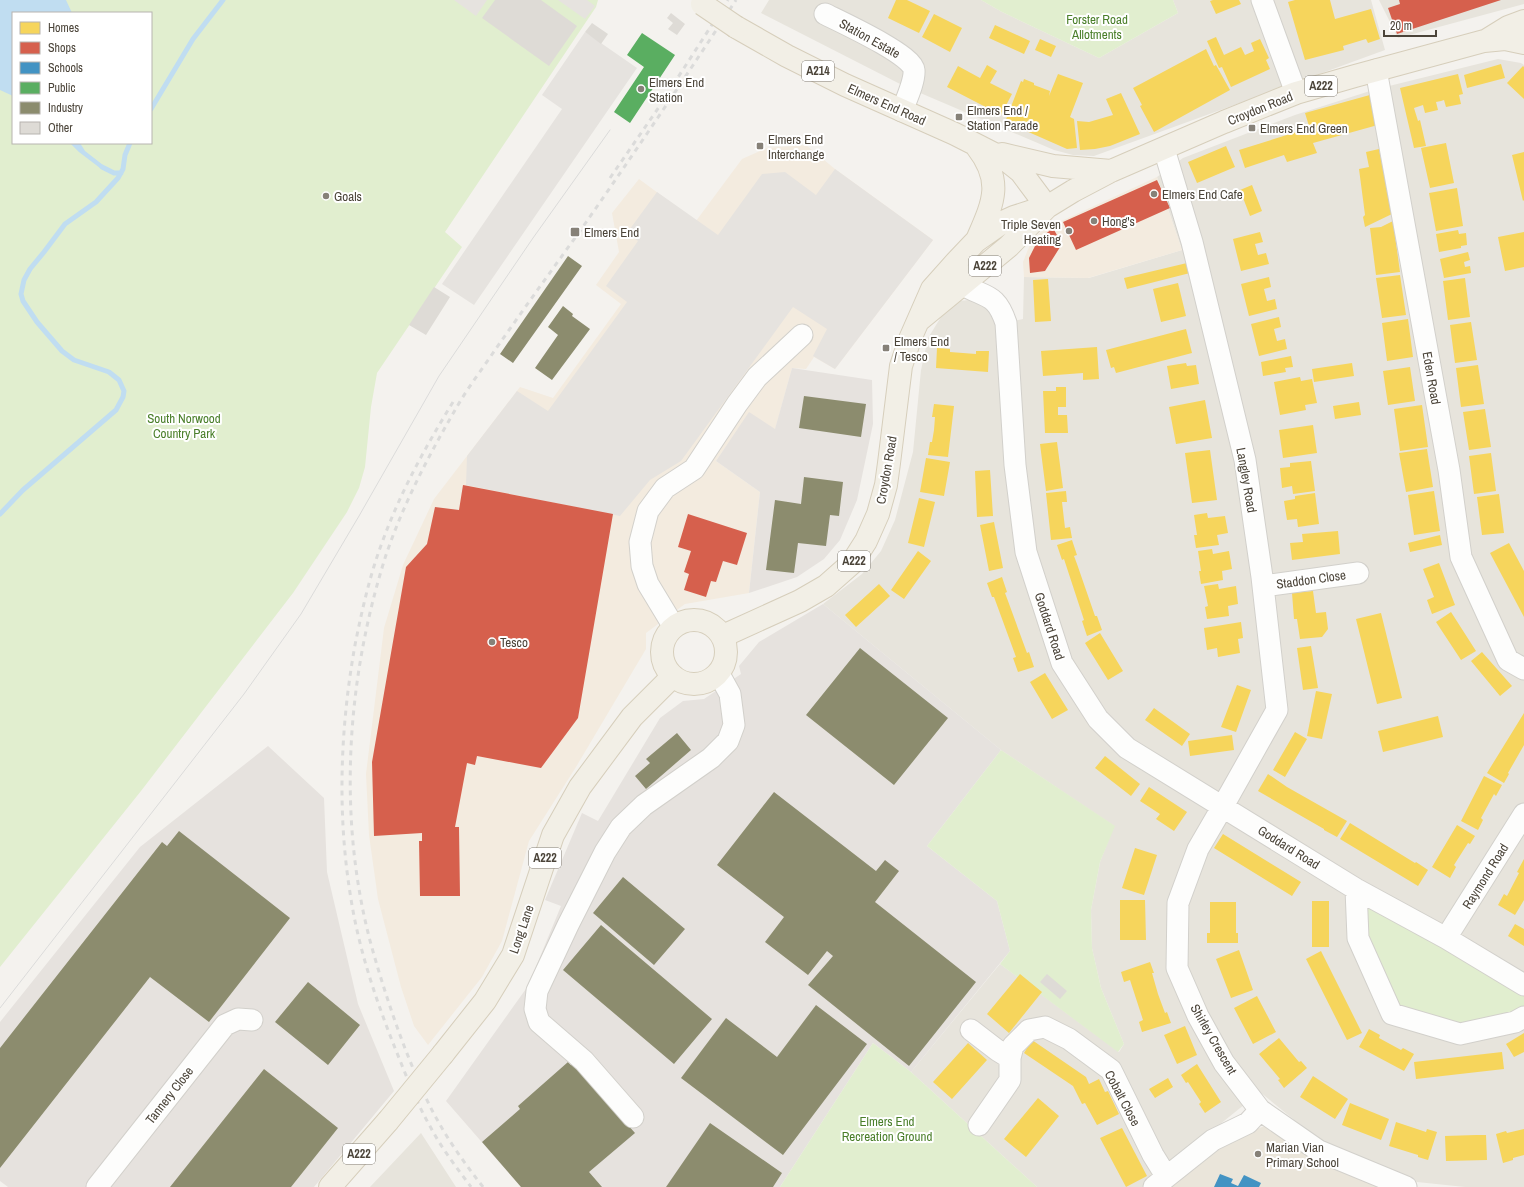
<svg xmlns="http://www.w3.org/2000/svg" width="1524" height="1187" font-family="'Archivo Narrow',sans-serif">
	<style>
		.residential { fill: #e7e4dc }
		.commercial { fill: #f3ebdf }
		.industrial { fill: #e6e2de }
		.education { fill: #eae5da }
		.green { fill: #e1eecf; fill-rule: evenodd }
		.parking { fill: #e6e3df }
		.water { fill: #c0ddf1 }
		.homes { fill: #f6d55c }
		.shops { fill: #d6604d }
		.schools { fill: #4393c3 }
		.public { fill: #5aae61 }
		.industry { fill: #8c8c6e }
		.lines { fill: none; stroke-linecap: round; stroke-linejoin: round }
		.stream { stroke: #c0ddf1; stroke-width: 5 }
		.building { fill: #dedbd6 }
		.street-casing { stroke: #d2d0cb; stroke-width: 23 }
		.primary-casing { stroke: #d6cebb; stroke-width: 24 }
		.street { stroke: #fdfdfc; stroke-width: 21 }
		.primary { stroke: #f2efe6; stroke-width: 22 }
		.tram { stroke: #dbdbda; stroke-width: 1 }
		.rail { stroke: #dbdbda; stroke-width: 3; stroke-dasharray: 5 5; stroke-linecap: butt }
		.primary-bridge-casing { stroke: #d6cebb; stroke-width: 24; stroke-linecap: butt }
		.primary-bridge { stroke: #f2efe6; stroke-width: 22 }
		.poi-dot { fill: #868178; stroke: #fff; stroke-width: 1.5 }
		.labels { text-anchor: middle; stroke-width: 4; stroke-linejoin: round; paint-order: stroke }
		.shield { fill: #fff; stroke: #817c74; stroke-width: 1 }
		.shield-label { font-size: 12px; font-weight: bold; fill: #4b4439 }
		.park-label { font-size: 13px; fill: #4a7f2a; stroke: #fff }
		.street-label { font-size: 13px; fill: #4b4439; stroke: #fff }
		.poi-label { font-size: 13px; fill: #4b4439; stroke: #fff; text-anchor: start }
	</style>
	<rect width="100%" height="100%" fill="#f4f2ee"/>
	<path class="residential" d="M769 0H981L1002 12 1099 58 1178 13 1173 0H1371L1385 50 1094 156 1073 155 1054 150 904 86 761 13Z
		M1379 0H1524V4L1398 38Z
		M1498 59 1521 63 1524 65V1187H1465L1417 1182 1330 1149 1260 1092 1142 1187H1037L911 1072 1000 964 1119 1052 1124 1044 1101 988 1092 948 1091 910 1100 862 1114 826 1001 750 823 604 862 574 881 551 895 520 913 452 921 370 928 338 941 317 959 301 980 299 999 324 1023 319 1024 277 1089 278 1182 250 1157 177 1183 158 1295 115 1373 90Z
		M421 1133 456 1187H370Z"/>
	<path class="commercial" d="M806 145 835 169 933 240 835 369 814 357 806 369 792 368 775 430 749 413 716 461 760 492 749 593 685 604 646 633V649L576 767 529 841 502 941 482 977 428 1045 414 1026 401 987 378 899 369 835 366 774 384 628 403 565 434 499 520 387 553 398 621 304 596 285 619 252 612 213 639 179 696 221 742 159 767 148Z
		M1157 177 1182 250 1088 278 1024 277 1023 262 1029 247 1039 233 1057 223Z"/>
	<path class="industrial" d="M792 368 872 380 873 424 857 500 840 540 824 559 797 577 749 593 760 492 716 461 749 412 775 429Z
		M823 604 1001 750 927 846 997 901 1010 951 911 1072 873 1043 780 1187H521L446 1101 528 986 561 906 545 900 582 813 598 821 660 718 683 701 704 699 741 674 739 666 759 642Z
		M268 746 324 798 327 872 358 1004 394 1091 314 1187H8L0 1181V1022L140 847Z"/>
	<path class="education" d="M1264 1126 1316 1160 1381 1187H1167L1218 1147Z"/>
	<path class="green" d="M0 0H598L596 7 445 232 462 247 377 373 371 407 365 467 359 488 347 512 293 593 141 791 0 967ZM13 13H151V143H13Z
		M981 0H1173L1178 13 1099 58 1002 12Z
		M1001 750 1115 826 1100 862 1091 910 1092 948 1101 988 1124 1044 1118 1052 1000 964 1010 951 997 901 927 846Z
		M1356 889 1524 985V1017L1460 1034 1392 1014 1358 938Z
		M873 1043 911 1072 1037 1187H780Z"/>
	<path class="parking" d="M454 0H487L476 16Z
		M558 0H587L595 6 585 19Z
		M585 32 637 68 474 305 442 284 562 109 542 95Z
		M835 169 933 240 835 369 813 356 827 329 793 307 681 461 650 480 620 516 466 485 467 456 517 391 548 411 627 302 606 286 638 241 627 233 657 192 718 235 762 174 785 172 816 195Z"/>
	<path class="water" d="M0 0H66L72 13H13V96L0 90Z
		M70 143H80L85 151 103 165 100 168 79 152Z"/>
	<path class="homes" d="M896 0H907L930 11 919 33 888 18Z
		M1213 0H1239L1241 4 1216 14 1210 1Z
		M1295 0H1330L1335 19 1371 9 1380 39 1368 43 1366 39 1343 46 1344 50 1305 60 1288 2Z
		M934 14 962 28 950 52 922 37Z
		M995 25 1030 41 1024 54 989 38Z
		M1216 37 1224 55 1241 47 1245 55 1254 51 1251 43 1260 39 1269 58 1266 60 1270 69 1231 87 1222 67 1219 68 1207 41Z
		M1040 39 1056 46 1051 57 1035 50Z
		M1206 49 1214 66 1216 65 1230 90 1154 132 1140 106 1142 105 1133 88Z
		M1501 64 1505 78 1467 88 1464 75Z
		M987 65 997 71 990 83 1012 94 1001 115 947 87 958 66 980 78Z
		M1523 66 1524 67V99L1507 83Z
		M1058 74 1083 83 1070 117 1074 119 1077 148 1067 149 1015 126 1005 124 1006 122H1005L1021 81 1023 82 1024 79 1034 83V85L1050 91 1049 96Z
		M1458 74 1463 94 1459 95 1461 104 1446 107 1444 100 1441 101 1436 102 1438 110 1425 113 1423 105 1414 108 1418 121 1420 120 1426 146 1414 148 1400 88Z
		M1121 93 1140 134 1110 146 1095 149 1080 150 1077 121 1089 122 1113 115 1106 99Z
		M1377 93 1385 123 1313 143 1317 153 1287 162 1284 155 1245 168 1239 150 1309 128 1312 136 1305 113Z
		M1446 143 1454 183 1430 188 1421 148Z
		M1226 146 1235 167 1197 183 1188 162Z
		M1379 149 1392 214 1365 227 1363 217 1365 215 1359 169 1369 167 1366 152Z
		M1524 152V200L1523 201 1512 155Z
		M1252 185 1262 211 1250 216 1240 190Z
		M1457 188 1463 226 1436 231 1429 193Z
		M1393 221 1400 272 1376 275 1370 228 1381 227Z
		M1458 230 1459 234 1466 233 1467 245 1461 246V248L1439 252 1436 234Z
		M1260 232 1263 242 1255 244 1258 255 1266 253 1269 264 1241 271 1233 239Z
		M1524 232V267L1505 271 1498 237Z
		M1468 252 1470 260 1464 262 1465 267 1470 266 1471 273 1444 278 1440 259Z
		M1187 263 1190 273 1127 289 1124 278Z
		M1400 275 1406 315 1382 318 1376 278Z
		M1269 277 1271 287 1264 289 1267 301 1275 299 1277 309 1249 316 1241 284Z
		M1465 278 1470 317 1448 320 1443 281Z
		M1048 279 1051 321 1035 322 1033 280Z
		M1178 283 1186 316 1161 322 1153 289Z
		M1279 317 1281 327 1274 329 1277 341 1285 339 1287 349 1259 356 1251 324Z
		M1408 319 1413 357 1387 361 1382 323Z
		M1471 322 1477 360 1455 363 1450 325Z
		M1186 329 1192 353 1116 373 1114 367 1111 368 1106 350Z
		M1097 347 1099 379 1083 380V373L1043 376 1041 351Z
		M937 348 950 349V352L976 354V351H989L988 372 936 368Z
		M1291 356 1293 367 1285 368 1286 372 1263 376 1261 362Z
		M1186 363 1187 366 1196 365 1199 384 1171 389 1167 366Z
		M1352 363 1354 376 1314 382 1312 369Z
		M1478 365 1484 404 1461 407 1456 368Z
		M1410 367 1415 401 1388 405 1383 371Z
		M1300 377 1301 381 1312 379 1317 403 1305 405 1306 410 1280 415 1274 382Z
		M1056 387H1066V407H1058V415H1067L1068 433H1045L1043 391H1056Z
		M1205 400 1212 438 1176 444 1169 407Z
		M1359 402 1361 415 1335 419 1333 406Z
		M934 404 954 406 948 457 928 455 930 442H932L934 430 935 417H932Z
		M1422 405 1428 447 1400 451 1394 409Z
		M1485 409 1491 447 1469 450 1463 412Z
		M1313 425 1317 453 1283 458 1279 430Z
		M1057 442 1063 488 1046 491 1040 444Z
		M1427 449 1433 487 1406 492 1399 453Z
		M1210 450 1217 500 1192 503 1185 453Z
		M1491 453 1496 491 1474 494 1469 456Z
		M926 458 950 462 944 496 920 492Z
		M1311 461 1315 491 1293 494 1292 486 1282 488 1280 468 1290 467V463Z
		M990 470 993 516 977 517 975 471Z
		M1066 491 1067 502H1062L1065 528 1070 527 1072 538 1051 540 1046 493Z
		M1434 491 1440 531 1414 535 1408 495Z
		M1315 493 1319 524 1298 527 1297 519 1287 520 1284 501 1295 499V496Z
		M1499 494 1504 533 1482 535 1477 497Z
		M919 498 935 502 924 547 908 543Z
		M1207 513 1208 518 1225 516 1228 533 1217 535 1219 545 1196 548 1194 535H1197L1194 515Z
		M994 522 1003 568 989 571 980 525Z
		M1338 531 1340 554 1292 560 1290 543 1303 542 1302 534Z
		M1440 535 1442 545 1410 552 1408 543Z
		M1072 540 1077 555 1074 556 1077 564 1095 616H1097L1102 630 1087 636 1082 621 1084 620 1064 559 1062 560 1057 545Z
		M1509 543 1524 571V617L1490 553Z
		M1212 549 1213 554 1229 551 1232 569 1222 571 1223 580 1201 584 1199 571H1201L1198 551Z
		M918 551 931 561 904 599 891 590Z
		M1439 563 1455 605 1432 614 1427 600 1434 597 1423 569Z
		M1002 577 1007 592 1005 593 1008 601 1027 653 1029 652 1034 667 1018 672 1013 658 1016 657 994 597H992L987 583Z
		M879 584 890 596 856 627 845 615Z
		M1218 584 1219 589 1236 586 1238 604 1228 606 1229 616 1207 619 1205 607 1208 606 1204 586Z
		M1313 591 1316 613 1326 612 1328 629 1322 637 1300 639 1297 619H1294L1292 593Z
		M1451 612 1476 651 1461 660 1436 622Z
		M1381 613 1402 698 1377 704 1356 619Z
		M1241 622 1243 638 1238 639 1240 653 1218 657 1217 648 1207 650 1204 628Z
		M1100 633 1123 671 1108 680 1085 643Z
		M1311 646 1318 688 1303 690 1297 648Z
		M1482 652 1512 686 1500 696 1471 661Z
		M1045 673 1068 710 1052 719 1030 682Z
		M1237 685 1251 690 1236 732 1221 727Z
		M1316 691 1332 694 1322 739 1307 736Z
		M1154 708 1190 734 1182 746 1145 720Z
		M1524 713V745L1508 773 1509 774 1504 783 1487 773Z
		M1438 716 1443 737 1383 752 1378 731Z
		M1295 732 1307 739 1285 777 1273 770Z
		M1232 735 1234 750 1190 756 1188 741Z
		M1105 756 1140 784 1131 796 1095 768Z
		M1268 774 1287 787 1347 821 1337 837 1324 830V829L1258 791Z
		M1484 776 1502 785 1496 796 1494 794 1481 818 1483 820 1478 830 1461 821Z
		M1149 787 1187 812 1174 831 1156 819 1160 814 1140 801Z
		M1350 823 1415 863 1416 862 1428 870 1418 886 1340 839Z
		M1457 825 1475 836 1470 844 1468 843 1454 865 1456 867 1450 878 1432 867Z
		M1223 834 1301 882 1292 896 1214 848Z
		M1135 848 1157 855 1144 895 1122 888Z
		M1524 859V900L1515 915 1498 905 1504 894 1507 896 1519 873 1517 872Z
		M1120 900H1145L1146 940H1120Z
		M1312 901H1329V947H1312Z
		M1210 902H1236V933H1238V943H1207V933H1210Z
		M1515 924 1524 929V946L1508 936Z
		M1239 950 1253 990 1231 998 1216 959Z
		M1321 951 1362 1033 1347 1040 1306 959Z
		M1150 962 1154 973H1152L1158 994 1165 1013 1167 1012 1171 1023 1142 1032 1139 1022 1143 1020 1130 980 1124 982 1121 972Z
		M1020 974 1042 992 1009 1033 987 1014Z
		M1257 996 1276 1032 1253 1044 1234 1008Z
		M1185 1026 1197 1055 1177 1064 1164 1035Z
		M1369 1029 1380 1035 1379 1038 1401 1050 1403 1048 1414 1054 1404 1071 1359 1047Z
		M1524 1033V1052L1514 1057 1506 1044Z
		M1279 1038 1299 1062 1301 1061 1307 1068 1284 1088 1278 1080 1280 1079 1259 1054Z
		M1032 1040 1086 1077 1089 1084 1099 1079 1105 1092 1108 1091 1119 1114 1097 1125 1085 1103 1082 1104 1073 1086 1024 1053Z
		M968 1043 987 1060 952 1099 933 1082Z
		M1502 1052 1504 1069 1416 1079 1414 1062Z
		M1197 1064 1221 1102 1205 1113 1199 1104 1201 1102 1188 1082 1186 1083 1181 1075Z
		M1313 1076 1348 1099 1335 1119 1300 1097Z
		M1168 1078 1173 1087 1155 1098 1149 1089Z
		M1038 1098 1059 1116 1026 1157 1004 1139Z
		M1350 1103 1389 1119 1381 1140 1342 1125Z
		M1396 1122 1426 1132 1427 1129 1437 1132 1428 1160 1418 1157V1155L1389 1146Z
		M1122 1128 1147 1176 1126 1187 1100 1138Z
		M1524 1129V1155L1513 1158V1160L1503 1163 1496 1134 1506 1131 1507 1133Z
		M1476 1135H1486L1487 1160 1446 1161 1445 1136Z"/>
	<path class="shops" d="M1399 0H1501L1397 34 1388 8 1400 4Z
		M1157 180 1170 208 1076 250 1063 222Z
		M1053 228 1062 244 1045 271 1030 273 1029 258 1035 246 1043 236Z
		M463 485 613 514 578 718 541 768 477 756 475 765 467 763 455 827H459L460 896H420L419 841H422V833L374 836 372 762 406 567 427 544 435 507 459 510Z
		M688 514 747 533 737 565 723 561 716 582 711 581 706 597 684 590 689 574 684 572 691 551 678 547Z"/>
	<path class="schools" d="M1220 1174 1233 1179 1231 1183 1238 1186 1244 1175 1261 1183 1259 1187H1214Z"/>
	<path class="public" d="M642 33 675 55 630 123 614 112 644 67 627 55Z"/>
	<path class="industry" d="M568 256 582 266 513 363 500 354Z
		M563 306 573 314 572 316 590 329 552 380 535 368 558 335 548 327Z
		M804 396 866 404 861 437 799 428Z
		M804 477 843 482 839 516 830 515 826 546 798 543 794 573 766 570 775 500 801 504Z
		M860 648 948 718 894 785 806 715Z
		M677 733 691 750 646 789 635 776 650 763 646 759Z
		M774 792 876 871 885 860 899 871 875 902 976 982 909 1066 808 985 833 956 827 951 808 975 765 942 784 917 717 865Z
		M179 831 290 918 209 1022 150 977 0 1168V1048L162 842 167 846Z
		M623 877 685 929 654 965 593 913Z
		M601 925 712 1019 674 1064 563 970Z
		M308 982 360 1025 328 1065 275 1022Z
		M816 1005 867 1044 783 1155 681 1078 726 1018 777 1057Z
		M568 1062 571 1065 573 1063 635 1133 589 1172 602 1187H521L482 1142 520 1109 518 1106Z
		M264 1069 338 1128 291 1187H170Z
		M710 1123 782 1173 773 1187H666Z"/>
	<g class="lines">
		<path class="stream" d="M151 109 193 39 223 0
			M102 167 114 173H121
			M0 514 23 490 116 410 123 397 124 391 119 380 109 372 74 360 62 351 37 322 23 301 21 294 24 280 30 269 44 252 65 224 96 202 118 178 123 169 125 155 130 143"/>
	</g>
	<path class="building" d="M495 0H541L577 26 549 66 482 18Z
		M671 13 685 24 677 35 668 29 673 23 667 18Z
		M592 23 608 34 601 44 585 32Z
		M434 287 450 297 426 335 409 325Z
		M1047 974 1067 991 1060 999 1040 982Z"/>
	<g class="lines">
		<g class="street-casing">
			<path id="street" d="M1262 0 1296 93
				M825 14C841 22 913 55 914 70 915 81 906 100 902 111
				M1376 70 1449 470 1461 557 1508 660 1524 669
				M1164 149 1192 242 1245 460 1262 577 1277 710 1223 806 1198 849 1178 903 1177 968 1198 1016 1224 1063 1260 1110 1319 1151 1406 1187
				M963 285C986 298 996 293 1006 323L1015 465 1026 552 1062 663 1098 719 1127 748 1356 889 1446 938 1524 985
				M1263 586 1358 573
				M674 627 648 584 642 566 640 542 648 511 665 488 694 469 737 404 757 377 802 335
				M1356 889 1358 938 1392 1014 1460 1034 1515 1022 1524 1017
				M1446 938 1524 814
				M971 1030 997 1050 1010 1058
				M633 1117 584 1061 539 1022 535 1009 537 991 568 925 605 852 621 827 644 805 711 758 728 741 734 725 730 694 719 674
				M979 1125 1010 1080V1058L1013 1046 1029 1030 1045 1027 1069 1039 1111 1070 1153 1155 1166 1176
				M97 1187 225 1025 238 1019 252 1020
				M1154 1187 1213 1140 1248 1123 1260 1110"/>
		</g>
		<g class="primary-casing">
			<path id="primary" d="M736 27 787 56 845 85 955 134 1006 160 1021 172 1047 207
				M1487 40 1508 27 1524 21
				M1002 154 1053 166 1111 171
				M977 240C993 203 1004 182 977 147
				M918 321 1009 246 1047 207 1073 191 1111 171 1224 122 1296 93 1355 76 1484 41 1505 39 1524 43
				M662 652a32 32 0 1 1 64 0a32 32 0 1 1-64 0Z
				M723 636 800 601 826 586 852 563 866 541 878 514 886 485 889 463 901 366 910 339 932 289 957 261 976 241 1003 222 1014 217 1045 207
				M443 1054 485 1001 513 955 553 835 580 787 632 717 673 676
				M330 1187 388 1121"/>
		</g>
		<use href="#street" class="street"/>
		<use href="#primary" class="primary"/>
		<path class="tram" d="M0 1008 244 694 301 614 359 516 439 376 533 238 610 130"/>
		<path class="rail" d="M673 85 728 0
			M610 178 659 107
			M453 402C426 446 401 491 383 540 370 574 362 610 355 645 340 729 337 815 351 899 359 950 376 1000 395 1048 406 1075 416 1102 431 1128 442 1149 457 1168 471 1187
			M483 1187C467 1166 451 1145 438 1121 429 1106 422 1089 415 1073 398 1033 384 990 372 948 337 821 346 680 386 555 404 502 430 453 458 405 469 386 483 368 495 350 523 310 551 271 580 231 633 155 685 78 736 0"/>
		<g class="primary-bridge-casing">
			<path id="primary-bridge" d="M702 4 736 27
				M388 1121 443 1054"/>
		</g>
		<use href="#primary-bridge" class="primary-bridge"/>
	</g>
	<g class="poi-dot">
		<circle cx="641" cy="89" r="4"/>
		<rect x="955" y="113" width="8" height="8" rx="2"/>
		<rect x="1248" y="124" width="8" height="8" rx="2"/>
		<rect x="756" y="142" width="8" height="8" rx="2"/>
		<circle cx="1154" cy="194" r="4"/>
		<circle cx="326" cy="196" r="4"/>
		<circle cx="1094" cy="221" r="4"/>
		<circle cx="1069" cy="231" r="4"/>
		<rect x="570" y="227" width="10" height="10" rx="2"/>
		<rect x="882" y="344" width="8" height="8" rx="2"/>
		<circle cx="492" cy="642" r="4"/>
		<circle cx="1258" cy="1154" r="4"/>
	</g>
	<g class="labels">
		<g class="shield">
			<rect x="802" y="61" width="32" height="20" rx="3"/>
			<rect x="1305" y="76" width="32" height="20" rx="3"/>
			<rect x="969" y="256" width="32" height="20" rx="3"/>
			<rect x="838" y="551" width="32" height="20" rx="3"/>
			<rect x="529" y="848" width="32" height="20" rx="3"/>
			<rect x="343" y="1144" width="32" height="20" rx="3"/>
		</g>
		<g class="shield-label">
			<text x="818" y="75">A214</text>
			<text x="1321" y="90">A222</text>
			<text x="985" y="270">A222</text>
			<text x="854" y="565">A222</text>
			<text x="545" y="862">A222</text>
			<text x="359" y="1158">A222</text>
		</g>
		<g class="park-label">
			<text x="1097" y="24">Forster Road<tspan x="1097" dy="15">Allotments</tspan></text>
			<text x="184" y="423">South Norwood<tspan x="184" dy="15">Country Park</tspan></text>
			<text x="887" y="1126">Elmers End<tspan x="887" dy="15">Recreation Ground</tspan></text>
		</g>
		<g class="street-label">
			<text transform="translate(870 38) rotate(29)" y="5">Station Estate</text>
			<text transform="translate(887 104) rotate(24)" y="5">Elmers End Road</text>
			<text transform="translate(1260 108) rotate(-22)" y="5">Croydon Road</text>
			<text transform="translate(1432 378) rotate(80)" y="5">Eden Road</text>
			<text transform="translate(886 470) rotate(-80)" y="5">Croydon Road</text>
			<text transform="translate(1247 480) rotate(80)" y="5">Langley Road</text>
			<text transform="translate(1311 579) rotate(-8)" y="5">Staddon Close</text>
			<text transform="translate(1050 626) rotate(72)" y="5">Goddard Road</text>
			<text transform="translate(1289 847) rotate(32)" y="5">Goddard Road</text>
			<text transform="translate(1485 876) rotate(-58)" y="5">Raymond Road</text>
			<text transform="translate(521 929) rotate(-71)" y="5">Long Lane</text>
			<text transform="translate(1214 1039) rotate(60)" y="5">Shirley Crescent</text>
			<text transform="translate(169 1095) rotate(-52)" y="5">Tannery Close</text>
			<text transform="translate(1123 1098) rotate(62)" y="5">Cobalt Close</text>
		</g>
		<g class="poi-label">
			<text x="649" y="87">Elmers End<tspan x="649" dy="15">Station</tspan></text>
			<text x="967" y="115">Elmers End /<tspan x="967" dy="15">Station Parade</tspan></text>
			<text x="1260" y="133">Elmers End Green</text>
			<text x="768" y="144">Elmers End<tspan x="768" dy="15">Interchange</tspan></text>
			<text x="1162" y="199">Elmers End Cafe</text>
			<text x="334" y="201">Goals</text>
			<text x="1102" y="226">Hong's</text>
			<text x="1061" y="229" text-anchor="end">Triple Seven<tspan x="1061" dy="15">Heating</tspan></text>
			<text x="584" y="237">Elmers End</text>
			<text x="894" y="346">Elmers End<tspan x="894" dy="15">/ Tesco</tspan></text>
			<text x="500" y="647">Tesco</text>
			<text x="1266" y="1152">Marian Vian<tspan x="1266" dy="15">Primary School</tspan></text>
		</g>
	</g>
	<rect x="12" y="12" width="140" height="132" fill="#ffffff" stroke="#b7b4b0"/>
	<rect x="20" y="22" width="20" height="12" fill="#f6d55c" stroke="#b7b4b0"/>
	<text x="48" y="32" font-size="12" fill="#4b4439">Homes</text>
	<rect x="20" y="42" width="20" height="12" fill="#d6604d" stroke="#b7b4b0"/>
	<text x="48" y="52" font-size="12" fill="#4b4439">Shops</text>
	<rect x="20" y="62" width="20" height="12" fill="#4393c3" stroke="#b7b4b0"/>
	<text x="48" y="72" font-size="12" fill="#4b4439">Schools</text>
	<rect x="20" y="82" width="20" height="12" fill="#5aae61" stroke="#b7b4b0"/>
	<text x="48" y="92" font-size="12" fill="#4b4439">Public</text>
	<rect x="20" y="102" width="20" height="12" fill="#8c8c6e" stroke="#b7b4b0"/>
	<text x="48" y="112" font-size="12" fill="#4b4439">Industry</text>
	<rect x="20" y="122" width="20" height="12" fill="#dedbd6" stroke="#b7b4b0"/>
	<text x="48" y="132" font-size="12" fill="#4b4439">Other</text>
	<path d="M1384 30v6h52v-6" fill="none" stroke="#4b4439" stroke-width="2"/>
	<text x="1390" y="30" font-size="12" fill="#4b4439" stroke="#ffffff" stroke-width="3" paint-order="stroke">20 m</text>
</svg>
